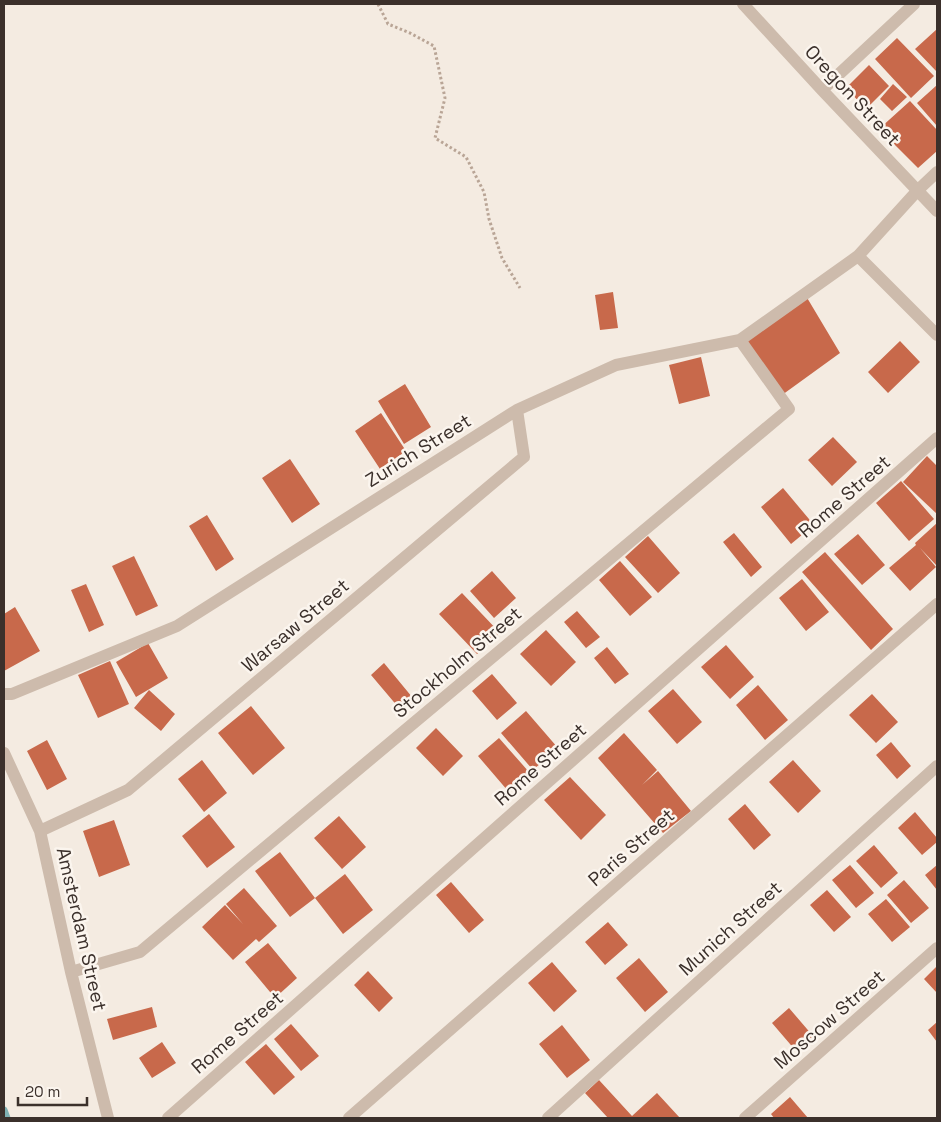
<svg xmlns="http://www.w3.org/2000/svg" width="941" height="1122" font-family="'Space Grotesk',sans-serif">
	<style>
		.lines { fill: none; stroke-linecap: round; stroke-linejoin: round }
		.stream { stroke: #7fb0b2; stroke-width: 7 }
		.building { fill: #c8694b }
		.path { stroke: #b9a596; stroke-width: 3; stroke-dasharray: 2.5 2.5; stroke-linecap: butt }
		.street { stroke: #cdbbac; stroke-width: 12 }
		.labels { text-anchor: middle; stroke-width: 5; stroke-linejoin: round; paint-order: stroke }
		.street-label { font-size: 19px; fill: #3b302b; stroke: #fbf5ee }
	</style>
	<rect width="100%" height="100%" fill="#f4ebe1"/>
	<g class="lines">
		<path class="stream" d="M4 1110 7 1118"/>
	</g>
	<path class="building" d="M937 29V72L915 49Z
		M897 38 934 76 911 98 875 59Z
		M869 65 889 86 866 109 846 88Z
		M893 84 907 97 892 111 880 99Z
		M937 85V126L917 103Z
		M910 101 937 130V151L918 168 879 129Z
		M613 292 618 328 600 330 595 295Z
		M806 296 840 353 782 395 744 340Z
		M900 341 920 362 888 393 868 372Z
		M701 357 710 396 679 404 669 365Z
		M405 384 431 427 404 444 378 401Z
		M381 413 406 451 380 469 355 431Z
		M833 437 857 462 832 486 808 460Z
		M927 456 937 466V514L903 482Z
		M290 459 320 504 292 523 262 478Z
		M901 481 934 519 909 541 876 503Z
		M783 488 814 525 791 544 761 507Z
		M207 515 234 559 216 571 189 526Z
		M937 523V566L920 548 936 567 910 591 889 568 916 545 915 543Z
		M734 533 762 567 751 577 723 542Z
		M858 534 885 565 862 585 834 554Z
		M648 536 680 573 658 593 625 557Z
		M825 552 893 629 871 650 802 572Z
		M134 556 158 606 136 616 112 566Z
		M620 561 652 597 630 616 599 580Z
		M492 571 516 598 494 618 470 591Z
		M802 579 829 612 806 631 779 598Z
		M86 584 104 625 89 632 71 590Z
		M462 593 500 633 477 654 439 614Z
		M15 607 40 651 4 671V614Z
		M577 611 600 637 586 648 564 622Z
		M546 630 576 662 551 686 520 654Z
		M148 643 168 678 136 697 116 662Z
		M726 645 754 677 730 699 701 667Z
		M607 647 629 674 615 684 594 658Z
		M110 661 129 704 98 718 78 675Z
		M384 663 417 703 404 714 371 675Z
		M492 674 517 703 497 720 472 691Z
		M758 685 788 720 765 740 736 705Z
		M673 689 702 722 677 744 648 711Z
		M149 690 175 714 161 731 134 708Z
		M872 694 898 722 876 743 849 715Z
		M251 706 285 748 253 775 218 733Z
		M526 711 558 748 533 770 501 733Z
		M436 728 463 756 443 776 416 748Z
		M624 733 657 770 642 785 658 771 691 811 663 833 598 758Z
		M499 738 529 772 508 791 478 756Z
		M47 740 67 779 47 790 27 751Z
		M891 742 911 766 897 779 876 755Z
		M202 760 227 793 204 812 178 779Z
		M793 760 821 791 798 813 769 782Z
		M570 777 606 815 581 840 544 800Z
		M745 804 771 835 754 850 728 819Z
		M915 812 937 838V842L922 855 898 828Z
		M209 814 235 847 207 868 182 836Z
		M339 816 366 847 342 869 314 838Z
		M114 820 130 865 99 877 83 831Z
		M874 845 898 873 881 888 856 861Z
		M280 852 315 898 290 917 255 871Z
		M850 865 874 893 856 908 832 880Z
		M937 865V890L925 875Z
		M345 874 373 910 343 934 315 898Z
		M904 880 929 908 911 923 887 895Z
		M451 882 484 920 469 933 436 895Z
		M244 888 277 926 259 942 256 939 233 960 202 927 225 905 243 924 226 904Z
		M827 890 851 917 834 932 810 905Z
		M886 899 910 927 892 942 868 914Z
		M608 922 628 945 605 965 585 942Z
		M268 943 297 978 275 998 245 962Z
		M639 958 668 992 645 1012 616 978Z
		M552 962 577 991 554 1012 528 983Z
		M937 966V993L924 979Z
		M368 971 393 998 379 1012 354 985Z
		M152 1007 157 1027 113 1040 107 1019Z
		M789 1008 813 1036 796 1051 772 1023Z
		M937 1022V1042L928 1030Z
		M291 1024 319 1056 301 1071 274 1039Z
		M562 1025 590 1060 567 1078 539 1044Z
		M162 1042 176 1063 152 1078 139 1058Z
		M266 1044 295 1077 274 1095 245 1062Z
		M599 1080 632 1116 657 1093 680 1118H608L585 1093Z
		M790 1097 808 1118H774L771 1114Z"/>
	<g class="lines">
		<path class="path" d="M378 4 388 24 410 33 434 46 445 98 435 138 466 157 484 192 489 219 502 258 520 288"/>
		<path class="street" d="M743 4 822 90 937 211
			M822 90 914 4
			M858 256 937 335
			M4 694H12L177 626 517 410 616 365 740 340 858 256 918 190 937 172
			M4 753 40 831 71 972 108 1118
			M40 831 128 790 524 457 517 410
			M71 972 140 952 789 409 740 340
			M168 1118 937 438
			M349 1118 937 604
			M548 1118 937 766
			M745 1118 937 948"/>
	</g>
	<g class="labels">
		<g class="street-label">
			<text transform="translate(853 95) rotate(47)" y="7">Oregon Street</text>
			<text transform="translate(418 450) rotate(-32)" y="7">Zurich Street</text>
			<text transform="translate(844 496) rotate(-41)" y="7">Rome Street</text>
			<text transform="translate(295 625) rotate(-40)" y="7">Warsaw Street</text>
			<text transform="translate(457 662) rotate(-40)" y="7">Stockholm Street</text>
			<text transform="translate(540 764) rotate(-41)" y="7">Rome Street</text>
			<text transform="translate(631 847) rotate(-41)" y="7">Paris Street</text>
			<text transform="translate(730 928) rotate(-42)" y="7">Munich Street</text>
			<text transform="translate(82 929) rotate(77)" y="7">Amsterdam Street</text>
			<text transform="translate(829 1019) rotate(-41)" y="7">Moscow Street</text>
			<text transform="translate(237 1032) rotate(-41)" y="7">Rome Street</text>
		</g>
	</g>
	<rect width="941" height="1122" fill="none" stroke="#3b302b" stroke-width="10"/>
	<path d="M18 1097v8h69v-8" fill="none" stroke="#3b302b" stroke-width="2.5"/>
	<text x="25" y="1097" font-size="15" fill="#3b302b" stroke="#fbf5ee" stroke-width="4" paint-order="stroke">20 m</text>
</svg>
